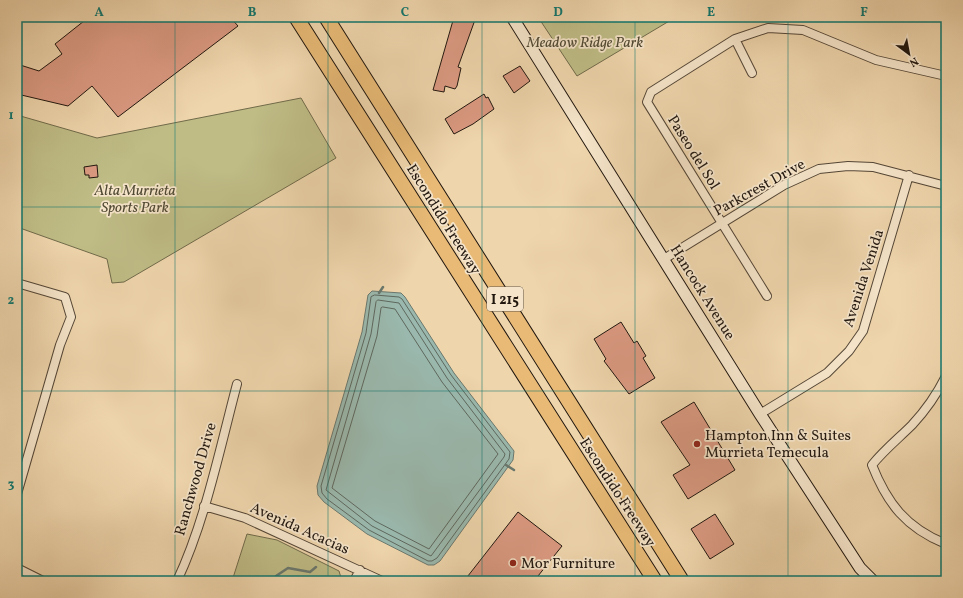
<svg xmlns="http://www.w3.org/2000/svg" width="963" height="598" font-family="Vollkorn,serif">
	<style>
		.green { fill: #bfbc86; stroke: #706a4a }
		.water { fill: #9ab8ad; stroke: #6a786e }
		.lines { fill: none; stroke-linecap: round; stroke-linejoin: round }
		.shore { stroke: #5e685e; stroke-width: 1 }
		.stream { stroke: #6a786e; stroke-width: 2.5 }
		.building { fill: #da9981; stroke: #21170f }
		.minor-casing { stroke: #544636; stroke-width: 10 }
		.secondary-casing { stroke: #21170f; stroke-width: 13 }
		.motorway-casing { stroke: #21170f; stroke-width: 16 }
		.minor { stroke: #f5e4c9; stroke-width: 8 }
		.secondary { stroke: #f5e4c9; stroke-width: 11 }
		.motorway { stroke: #e8ba76; stroke-width: 14 }
		.grid { fill: none; stroke: #0f766e; stroke-width: 1; stroke-opacity: 0.55 }
		.poi-dot { fill: #8f2418; stroke: #f5e4c9; stroke-width: 1.5 }
		.labels { text-anchor: middle; stroke-width: 3.5; stroke-linejoin: round; paint-order: stroke }
		.shield { fill: #f5e4c9; stroke: #615447; stroke-width: 1 }
		.shield-label { font-size: 14px; font-weight: bold; fill: #21170f }
		.park-label { font-size: 15px; font-style: italic; fill: #504933; stroke: #f5e4c9 }
		.street-label { font-size: 15px; fill: #21170f; stroke: #f5e4c9 }
		.poi-label { font-size: 15px; fill: #21170f; stroke: #f5e4c9; text-anchor: start }
		.neatline { fill: none; stroke: #0f766e; stroke-width: 1.5 }
		.grid-label { font-size: 13px; text-anchor: middle; font-weight: bold; fill: #0f766e }
	</style>
	<rect width="100%" height="100%" fill="#efd5ac"/>
	<filter id="stains"><feTurbulence type="fractalNoise" baseFrequency=".005" numOctaves="4"/><feColorMatrix values="0 0 0 0 .2 0 0 0 0 .09 0 0 0 0 .02 0 0 0 .5 -.17"/></filter>
	<radialGradient id="worn" r=".72"><stop offset=".6" stop-color="#630" stop-opacity="0"/><stop offset="1" stop-color="#630" stop-opacity=".3"/></radialGradient>
	<path class="green" d="M538 17H676L577 76Z
		M301 98 336 158 124 282 112 283 107 259 17 227V115L97 138Z
		M247 534 277 540 339 571 342 581H232Z"/>
	<path class="water" d="M372 291 401 293 405 297 454 373 514 451 513 460 440 561 434 565H428L367 534 324 502 318 495 317 486 362 332 368 295Z"/>
	<g class="lines">
		<path class="shore" d="M375 295 399 297 402 299 451 375 510 452 509 459 437 558 432 561H428L369 530 327 499 322 493 321 486 366 333 371 297Z
			M378 300 399 303 447 378 505 454 504 457 431 556 372 526 326 490 371 334 376 302Z
			M383 307 395 309 442 382 498 454 429 549 375 521 332 488 377 336 381 308Z"/>
		<path class="stream" d="M379 293 383 287
			M506 465 514 470
			M274 581 276 576 288 568 310 572 316 567"/>
	</g>
	<path class="building" d="M89 17H230L238 26 118 117 92 86 68 106 17 94V64L39 71 62 54 55 44Z
		M454 17H476L458 67 461 68 457 86 455 89 445 86 444 92 433 90Z
		M520 66 530 81 514 93 503 76Z
		M484 94 486 98 488 97 494 109 473 124 454 134 445 119Z
		M97 165 98 177 89 178V175H85L84 167Z
		M621 322 634 343 637 341 646 356 643 358 655 378 629 394 604 361 606 359 594 339Z
		M694 402 735 470 688 499 673 475 690 465 661 422Z
		M518 512 562 546 534 581H464Z
		M715 514 734 544 710 559 691 529Z"/>
	<g class="lines">
		<g class="minor-casing">
			<path id="minor" d="M735 39 752 73
				M664 259 784 185 819 169 848 166 873 167 946 186
				M17 283 65 297 71 317 60 345 17 494
				M767 296 647 102 651 92 735 39 768 28 803 30 876 60 946 76
				M946 376C937 394 926 410 912 425 899 438 884 450 872 465 887 503 906 528 946 544
				M760 414 827 373 849 351 863 331 909 175
				M204 506 245 518 382 581
				M17 568 43 581
				M177 581C205 522 220 448 237 384
				M354 581 360 570"/>
		</g>
		<g class="secondary-casing">
			<path id="secondary" d="M512 17 760 414 860 568 873 581"/>
		</g>
		<g class="motorway-casing">
			<path id="motorway" d="M296 17 655 581
				M326 17 682 581"/>
		</g>
		<use href="#minor" class="minor"/>
		<use href="#secondary" class="secondary"/>
		<use href="#motorway" class="motorway"/>
	</g>
	<path class="grid" d="M175 17V581M328 17V581M482 17V581M635 17V581M788 17V581M17 207H946M17 391H946"/>
	<g class="poi-dot">
		<circle cx="697" cy="444" r="4"/>
		<circle cx="513" cy="563" r="4"/>
	</g>
	<g class="labels">
		<rect class="shield" x="487" y="287" width="36" height="24" rx="3"/>
		<g class="shield-label">
			<text x="505" y="304">I 215</text>
		</g>
		<g class="park-label">
			<text x="585" y="47">Meadow Ridge Park</text>
			<text x="135" y="195">Alta Murrieta<tspan x="135" dy="17">Sports Park</tspan></text>
		</g>
		<g class="street-label">
			<text transform="translate(694 152) rotate(58)" y="5">Paseo del Sol</text>
			<text transform="translate(759 187) rotate(-29)" y="5">Parkcrest Drive</text>
			<text transform="translate(444 219) rotate(58)" y="5">Escondido Freeway</text>
			<text transform="translate(863 278) rotate(-72)" y="5">Avenida Venida</text>
			<text transform="translate(703 292) rotate(58)" y="5">Hancock Avenue</text>
			<text transform="translate(195 479) rotate(-74)" y="5">Ranchwood Drive</text>
			<text transform="translate(618 492) rotate(57)" y="5">Escondido Freeway</text>
			<text transform="translate(300 528) rotate(24)" y="5">Avenida Acacias</text>
		</g>
		<g class="poi-label">
			<text x="705" y="440">Hampton Inn &amp; Suites<tspan x="705" dy="17">Murrieta Temecula</tspan></text>
			<text x="521" y="568">Mor Furniture</text>
		</g>
	</g>
	<rect width="963" height="598" fill="none" stroke="#efd5ac" stroke-width="44"/>
	<g transform="translate(909 54) rotate(148)" stroke="#f5e4c9" stroke-width="3" paint-order="stroke">
	<path d="M0-3L7 15L0 10L-7 15Z" fill="#21170f"/>
	<text y="-6" font-size="11" font-weight="bold" text-anchor="middle" fill="#21170f">N</text>
	</g>
	<rect x="22" y="22" width="919" height="554" class="neatline"/>
	<g class="grid-label">
		<text x="99" y="16">A</text>
		<text x="252" y="16">B</text>
		<text x="405" y="16">C</text>
		<text x="558" y="16">D</text>
		<text x="711" y="16">E</text>
		<text x="864" y="16">F</text>
		<text x="11" y="119">1</text>
		<text x="11" y="304">2</text>
		<text x="11" y="488">3</text>
	</g>
	<rect width="100%" height="100%" filter="url(#stains)"/>
	<rect width="100%" height="100%" fill="url(#worn)"/>
</svg>
